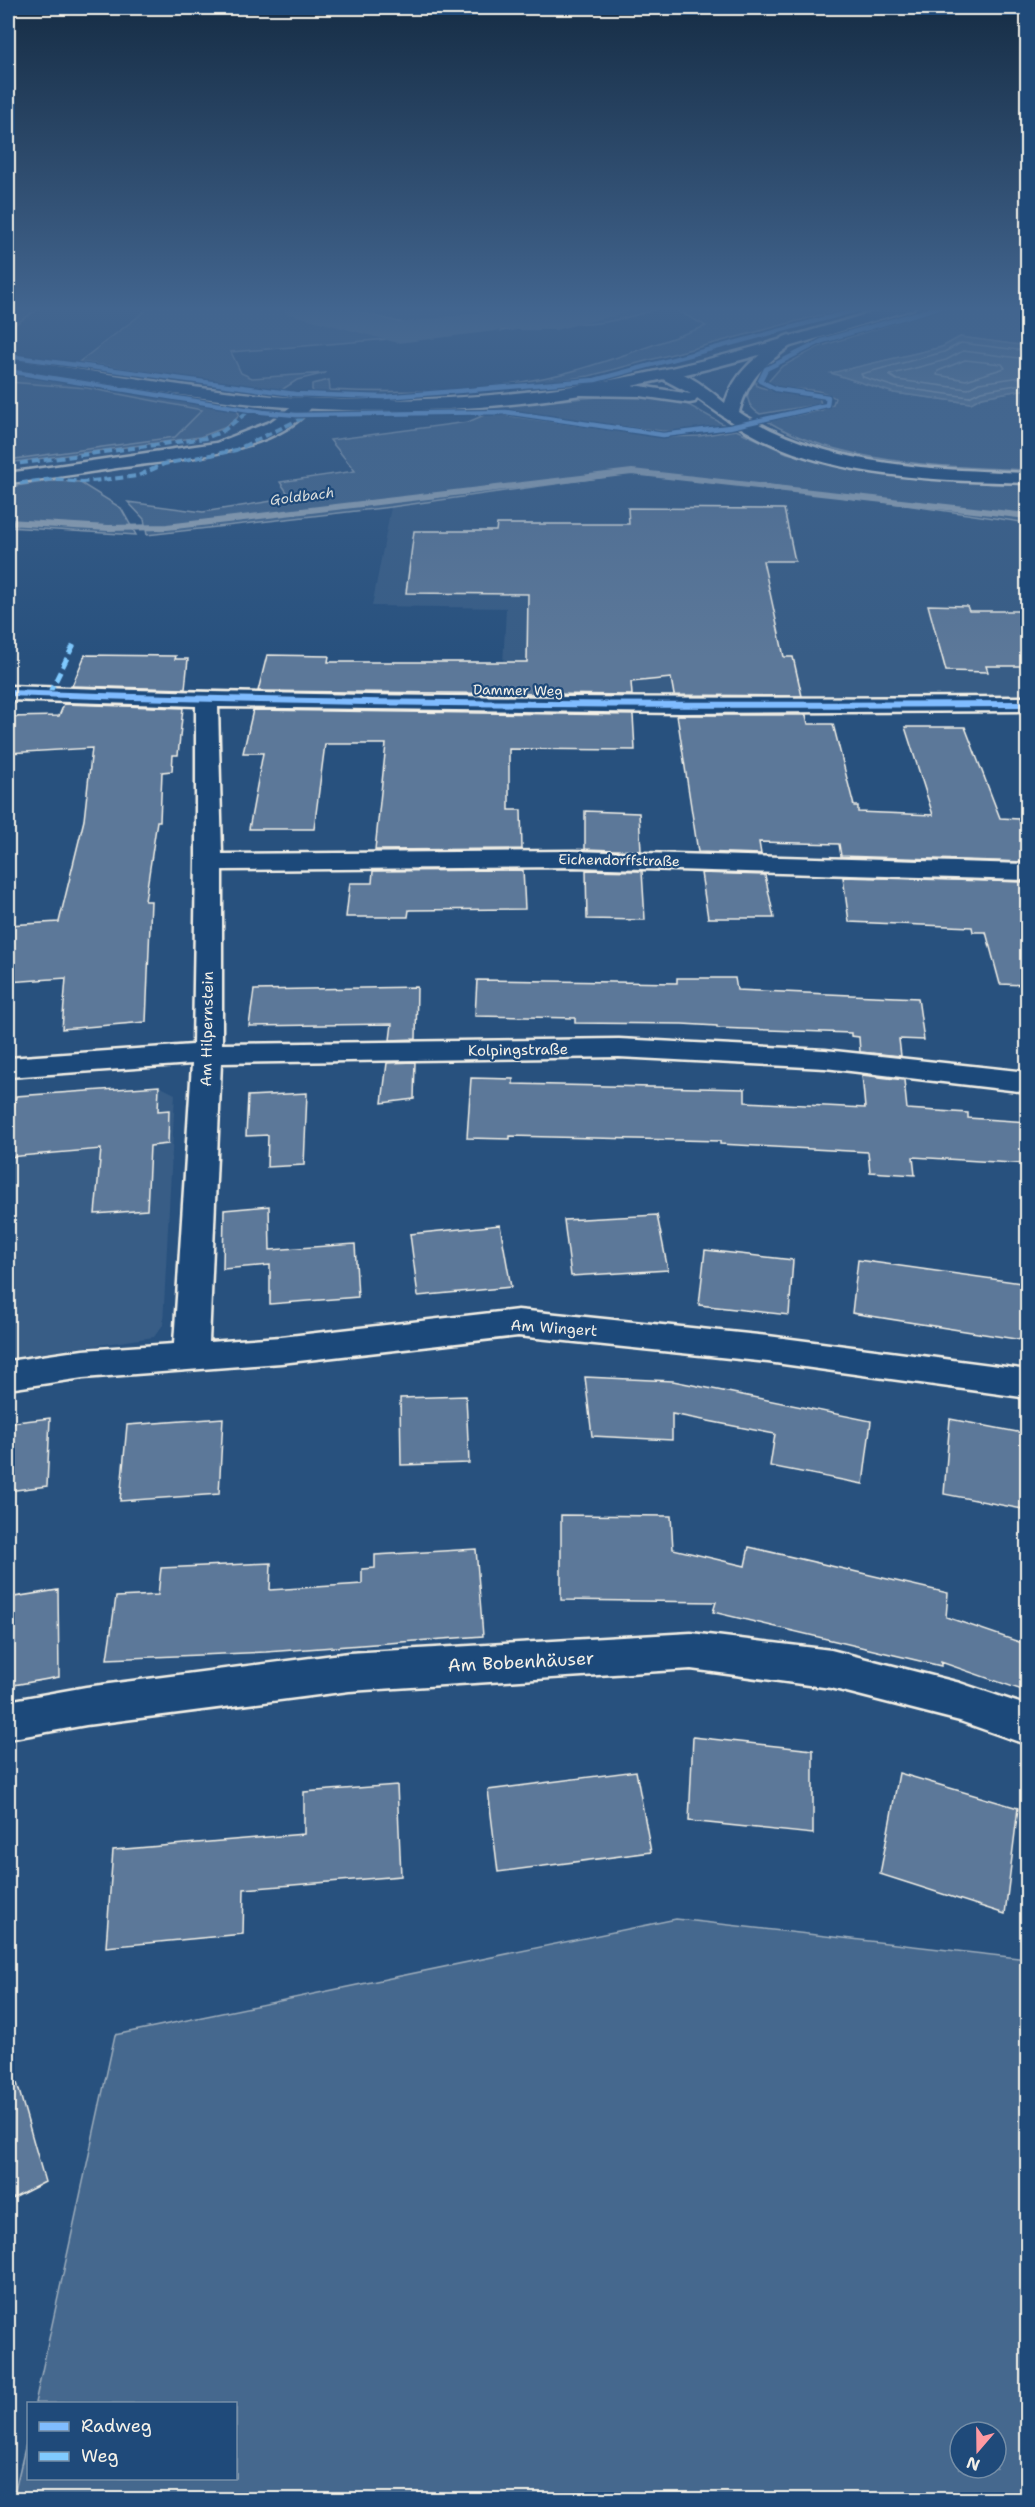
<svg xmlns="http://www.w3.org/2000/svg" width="1035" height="2507" font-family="'Shantell Sans',sans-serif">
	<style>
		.built { fill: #375d86 }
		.green { fill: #45688e; stroke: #9cacbb; stroke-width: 1.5; fill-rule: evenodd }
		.water { fill: #6e88a2; stroke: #a4b2be; stroke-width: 1.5 }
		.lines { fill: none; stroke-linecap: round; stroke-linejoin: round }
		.shore { stroke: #bec7cc; stroke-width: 1.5 }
		.stream { stroke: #a4b2be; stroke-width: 6 }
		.river { fill: #6e88a2; fill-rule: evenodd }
		.building { fill: #5b7899; stroke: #f4f1e8; stroke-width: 1.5 }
		.minor-casing { stroke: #f4f1e8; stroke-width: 5 }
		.primary-casing { stroke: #f4f1e8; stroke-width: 5 }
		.motorway-casing { stroke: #f4f1e8; stroke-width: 5 }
		.minor { fill: #1f4a7a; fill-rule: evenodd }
		.primary { fill: #1f4a7a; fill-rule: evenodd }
		.motorway { fill: #1f4a7a; fill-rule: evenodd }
		.quiet-far1 { stroke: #80caff; stroke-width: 4; stroke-dasharray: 8 4; stroke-linecap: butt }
		.quiet { stroke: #80caff; stroke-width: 5; stroke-dasharray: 10 5; stroke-linecap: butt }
		.cycleway-far1-casing { stroke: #1f4a7a; stroke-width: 7 }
		.cycleway-casing { stroke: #1f4a7a; stroke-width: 8 }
		.cycleway-far1 { stroke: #80bcff; stroke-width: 4.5 }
		.cycleway { stroke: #80bcff; stroke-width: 6 }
		.labels { text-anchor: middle; stroke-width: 4.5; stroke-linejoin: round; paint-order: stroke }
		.far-water-label { font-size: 14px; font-style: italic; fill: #d9dcda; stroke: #1f4a7a }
		.far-street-label { font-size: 14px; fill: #f4f1e8; stroke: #1f4a7a }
		.street-label { font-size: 15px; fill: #f4f1e8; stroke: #1f4a7a }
		.near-street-label { font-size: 18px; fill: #f4f1e8; stroke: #1f4a7a }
	</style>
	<rect width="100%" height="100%" fill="#28517e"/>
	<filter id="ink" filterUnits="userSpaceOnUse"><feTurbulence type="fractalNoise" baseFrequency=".0167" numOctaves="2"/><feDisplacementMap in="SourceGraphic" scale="12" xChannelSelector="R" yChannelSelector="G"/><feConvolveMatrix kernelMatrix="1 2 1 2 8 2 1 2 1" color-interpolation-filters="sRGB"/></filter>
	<g filter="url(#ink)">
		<path class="built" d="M8 372 234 409 239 413 237 418 224 428 200 437 8 463Z
			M641 472 776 486 1027 523V702H501L506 608 372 606 391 507Z
			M159 1086 175 1094 163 1325 154 1337 8 1358V1122H12L16 1096Z"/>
		<path class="green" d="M8 306H43L8 329Z
			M152 306H286L401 338 231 352 241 373 252 378 326 373 297 380 280 391 79 362Z
			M331 306H855L589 376 527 385 389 395 325 394 315 393 312 390V384L329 380 330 390C408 394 505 391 580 369 622 357 664 341 706 326L669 306C632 315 583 335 546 317L411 325Z
			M949 306H1027V346L960 337 942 347 832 373 894 393 970 403 982 397 1027 389V470C946 467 838 464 767 421L822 410 833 404 835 398C814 384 789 394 767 383L781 367 818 347Z
			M8 372 234 409 239 413 237 418 224 428 200 437 8 463V460L175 437 202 410 87 388 8 382Z
			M756 382 757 386C777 394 799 389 819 397L821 404 760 414C747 407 742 391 756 382Z
			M635 394 685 403 725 425 684 432 661 431 488 410 449 408 352 411 513 404Z
			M489 413 663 437 699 436 736 430 787 453 829 463 928 478 1027 483 1028 523 776 486 641 472 391 507 147 535 144 519 128 502 203 512 291 498 280 482 355 471 330 440 468 422Z
			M51 481 79 482 121 508 136 535 8 527V487Z
			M676 1919 1027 1959V2499H13L28 2435V2478H236V2404L35 2403 115 2035ZM960 2432H996V2468H960Z"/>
		<path class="water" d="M286 306H331L411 325 481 313 547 317 560 324 501 331 497 326 445 330 428 336 401 338Z
			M960 337 1027 346V389L982 397 971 403 894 393 831 373 942 347Z"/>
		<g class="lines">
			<path class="shore" d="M1028 351 961 343 944 352 861 374 863 377 895 387 969 397 981 391 1028 383
				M1028 359 963 351 946 360 889 375 897 380 968 389 979 383 1028 376
				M965 360 1002 364 1005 368 966 380 937 375 938 371Z"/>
			<path class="stream" d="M8 522 108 528 167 527 632 472 1028 516"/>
			<path class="river" d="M281 306H335L399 323 503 310H555L572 306H630L625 313 555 330H503L398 343 286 313Z"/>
		</g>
		<path class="building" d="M628 508 784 509 795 561H763L784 657H793L802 696 674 695 671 678 631 682 632 695 258 691 267 655 329 656 328 662H527L528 594 406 593 414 531H496L497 524H629Z
			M928 605 967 606 969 611H1028V666H986L988 672 946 671Z
			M85 655 176 656 175 659H188L185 689 72 686Z
			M64 704 183 708 178 755H173L172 771 162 772 160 821H157L145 901H151L146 1022 62 1029 66 978 8 982V925L59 922 84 820 92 748 8 753V717L59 716Z
			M253 710 633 715 635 750 509 749V810H521L522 849 375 850 386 744H325L314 829H249L263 753H243Z
			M677 715H806L808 724H833L854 806H858V812L933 815 905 727H965L1000 818 1019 819 1028 862 841 856 839 844 759 842 761 854 698 852Z
			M585 811 639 813 641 851 585 849Z
			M523 870 525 909 409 910 408 917H346L350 883H372L373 871Z
			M586 870 642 871 645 920 587 919Z
			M701 873 765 875 774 918H708Z
			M843 877 1028 882V985L1000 984 986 932H973L972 927 849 922Z
			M677 978H735L737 990 918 998 924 1040 899 1039 901 1056 860 1052 859 1037 851 1036V1033L717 1028V1026L682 1024 575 1023V1018L475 1016 477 980 677 983Z
			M417 987 416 1039 390 1040 392 1024 249 1026 254 990Z
			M415 1062 414 1099 382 1103 387 1063Z
			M862 1075 904 1080 907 1109 968 1113V1118L1028 1122V1164L913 1157 915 1175 870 1172 868 1152 720 1144V1141L510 1136V1139L467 1138 471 1078 513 1079V1084L745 1089V1102L865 1108Z
			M159 1086 158 1111 169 1110 168 1144 150 1146 147 1210 95 1214 101 1149 8 1157V1122H12L16 1096Z
			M307 1093 304 1165 267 1167 268 1135 246 1136 248 1096Z
			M269 1206 270 1250 355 1244 358 1297 270 1304V1265L223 1269 224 1210Z
			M657 1215 668 1270 571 1276 564 1220Z
			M500 1225 511 1287 418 1296 410 1234Z
			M705 1250 793 1260 789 1315 699 1305Z
			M858 1260 1028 1284V1341L852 1313Z
			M585 1377 673 1381 871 1421 863 1484 770 1466 775 1434 672 1414V1440L592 1436Z
			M466 1396 469 1463 401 1465 400 1398Z
			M50 1418 47 1486 8 1491V1423Z
			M223 1418 219 1494 120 1501 127 1425Z
			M950 1419 1028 1434V1510L944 1494Z
			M561 1515 671 1516 673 1549 745 1566 749 1547 948 1593 946 1617 1028 1645V1692L941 1662V1666L713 1612 716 1602 561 1600Z
			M476 1549 483 1636 266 1652 107 1659 116 1597 158 1595 161 1568 271 1563 270 1590 362 1584V1569L375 1568V1555Z
			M58 1590 59 1677 8 1686V1598Z
			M693 1737 813 1750V1834L689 1821Z
			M636 1771 651 1852 498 1872 488 1790Z
			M899 1773 1018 1808 1005 1914 880 1874Z
			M397 1785 401 1876 244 1889 243 1934 106 1947 113 1850 304 1834V1792Z
			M17 2083 45 2182 8 2201V2084Z"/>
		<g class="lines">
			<g class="minor-casing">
				<path id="minor" d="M306 399 314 404C279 454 173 460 117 468 81 473 44 480 8 483V473L216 443 270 422 300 400Z
					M8 686C348 698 688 699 1028 697V711L682 713 218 707 222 854 574 851 1028 864V880L574 867 222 870V1044L619 1039 825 1050 1028 1072V1092L825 1068 619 1057 221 1063 209 1342 281 1337 518 1310 768 1336 1028 1370V1398L768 1362 518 1336 281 1363 83 1378 8 1389V1361L83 1350 174 1344 192 1064 8 1077V1058L193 1045 196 862V706L8 700Z
					M691 1633 831 1650 960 1683 1028 1706V1745L960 1721 831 1688 691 1669 349 1691 86 1725 8 1739V1701L86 1687 349 1653Z"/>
			</g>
			<g class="primary-casing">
				<path id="primary" d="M893 306H915L913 309C825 336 737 364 646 383 547 404 444 413 342 410 230 407 119 384 8 369V359C107 372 205 393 305 398 418 404 532 396 643 374 728 357 810 331 893 306Z"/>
			</g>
			<g class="motorway-casing">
				<path id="motorway" d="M789 335 794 337 797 340 794 343C765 365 749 376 739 412L745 416C830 467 931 469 1028 473V483C939 480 844 479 763 440 739 428 718 413 697 398L695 402 689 403 640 396 580 395 572 390 580 385 640 386 691 394 659 377 657 374 659 371C681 365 709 390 725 403 735 371 758 355 784 337Z"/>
			</g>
			<use href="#minor" class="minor"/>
			<use href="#primary" class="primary"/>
			<use href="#motorway" class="motorway"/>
			<path class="quiet-far1" d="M8 465 206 438 223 431 246 413 241 408
				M8 485 53 479 82 482 138 476 164 464 236 450 302 418"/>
			<path class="quiet" d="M49 694 75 642"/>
			<g class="cycleway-far1-casing">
				<path id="cycleway-far1" d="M8 356 295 394 384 397 595 380 872 306
					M8 371 263 412 296 415 506 412 663 435 730 427 827 405 828 397 776 389 760 381 766 369 822 341 943 306"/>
			</g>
			<g class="cycleway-casing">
				<path id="cycleway" d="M8 693C348 705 688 706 1028 704"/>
			</g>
			<use href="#cycleway-far1" class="cycleway-far1"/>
			<use href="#cycleway" class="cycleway"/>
		</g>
	</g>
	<linearGradient id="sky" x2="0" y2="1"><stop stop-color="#162d45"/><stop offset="0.47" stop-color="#42658f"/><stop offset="1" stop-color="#42658f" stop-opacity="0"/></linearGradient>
	<rect width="1035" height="657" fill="url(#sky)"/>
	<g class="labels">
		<g class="far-water-label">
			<text transform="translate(302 496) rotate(-7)" y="5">Goldbach</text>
		</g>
		<g class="far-street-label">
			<text transform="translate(518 690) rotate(1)" y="5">Dammer Weg</text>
			<text transform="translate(619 860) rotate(1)" y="5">Eichendorffstraße</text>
		</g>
		<g class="street-label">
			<text transform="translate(207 1029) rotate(-89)" y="5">Am Hilpernstein</text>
			<text transform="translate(518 1050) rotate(-1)" y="5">Kolpingstraße</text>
			<text transform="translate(554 1328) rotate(4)" y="5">Am Wingert</text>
		</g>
		<g class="near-street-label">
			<text transform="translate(521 1662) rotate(-3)" y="6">Am Bobenhäuser</text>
		</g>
	</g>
	<rect width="1035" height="2507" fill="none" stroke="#1f4a7a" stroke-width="30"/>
	<rect x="15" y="15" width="1005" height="2477" fill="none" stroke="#f4f1e8" stroke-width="2" filter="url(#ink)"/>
	<rect x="27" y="2402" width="210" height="78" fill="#1f4a7a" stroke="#748da6" stroke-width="1.5"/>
	<rect x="39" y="2422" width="30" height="9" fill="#80bcff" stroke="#748da6" stroke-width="1.5"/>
	<text x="81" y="2432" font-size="18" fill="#f4f1e8">Radweg</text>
	<rect x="39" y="2452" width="30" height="9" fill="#80caff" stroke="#748da6" stroke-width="1.5"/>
	<text x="81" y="2462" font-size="18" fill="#f4f1e8">Weg</text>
	<g transform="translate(978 2450) rotate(200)"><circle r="28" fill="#1f4a7a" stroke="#748da6" stroke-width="1.5"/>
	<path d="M0-4.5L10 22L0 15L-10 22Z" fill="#ff9aa2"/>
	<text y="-9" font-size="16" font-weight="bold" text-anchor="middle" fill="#f4f1e8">N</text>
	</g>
</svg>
